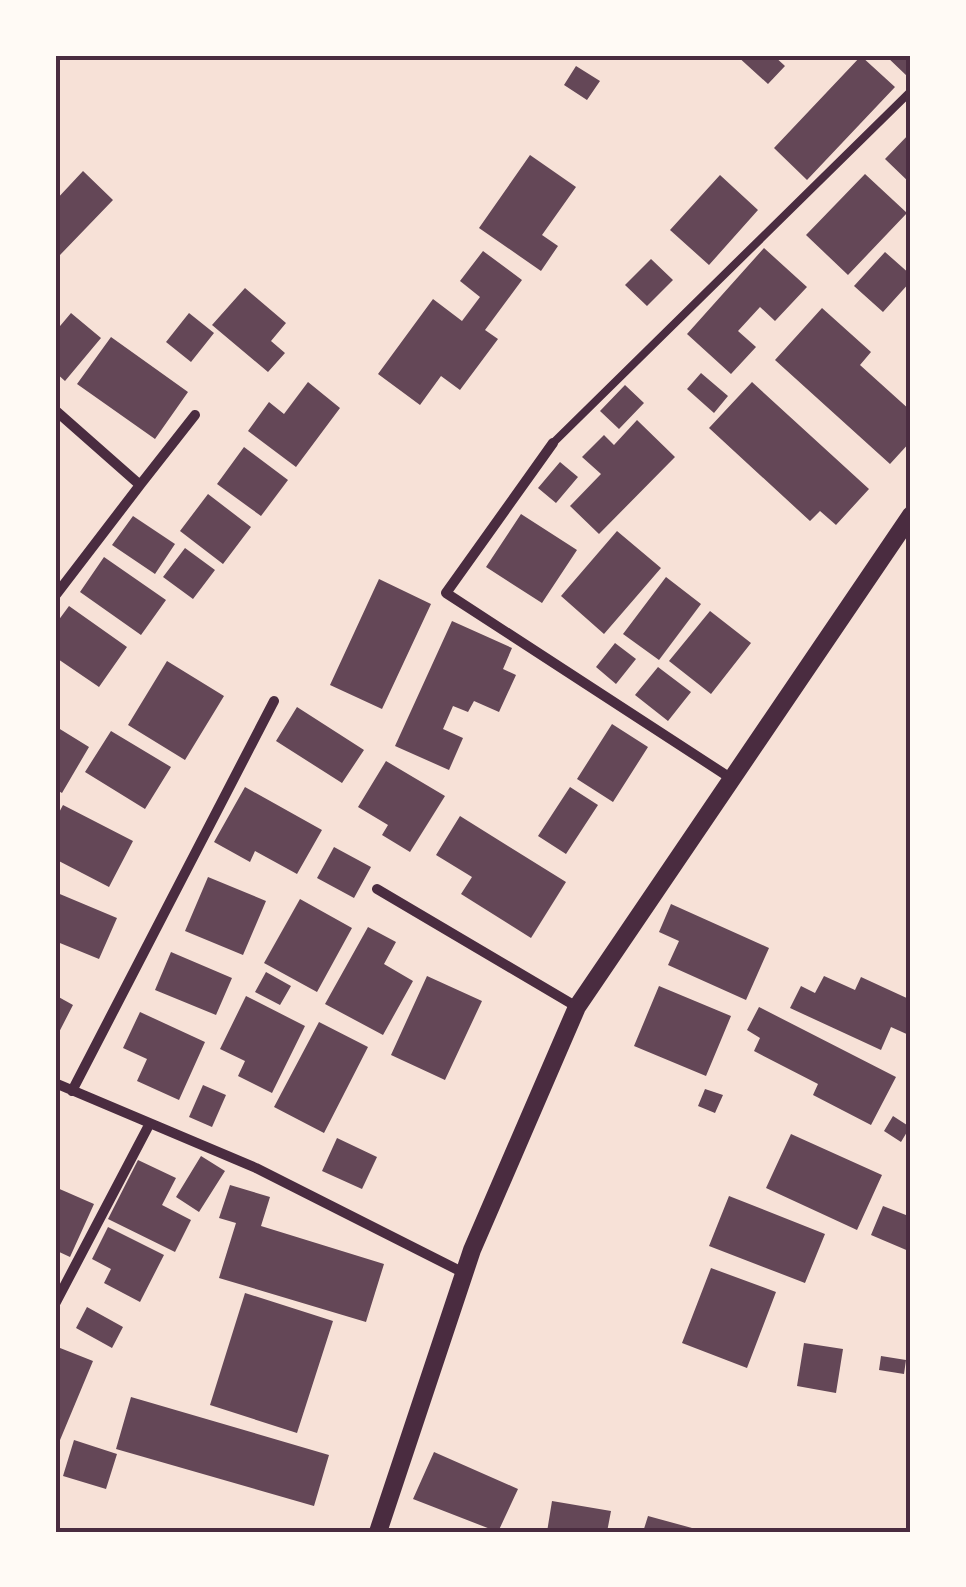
<svg xmlns="http://www.w3.org/2000/svg" width="966" height="1587" font-family="'Source Serif 4',serif">
	<style>
		.building { fill: #644757 }
		.lines { fill: none; stroke-linecap: round; stroke-linejoin: round }
		.service { stroke: #4a2c40; stroke-width: 8 }
		.minor { stroke: #4a2c40; stroke-width: 10 }
		.tertiary { stroke: #4a2c40; stroke-width: 18 }
		.neatline { fill: none; stroke: #4a2c40; stroke-width: 4 }
	</style>
	<rect width="100%" height="100%" fill="#f7e1d7"/>
	<path class="building" d="M736 55H773L785 66 768 84Z
		M885 55H911V73L908 77Z
		M861 56 895 87 807 180 774 148Z
		M576 66 600 81 587 100 564 85Z
		M911 132V184L885 159Z
		M530 155 576 187 542 235 558 246 541 271 479 228Z
		M83 171 113 200 60 255 55 250V201Z
		M865 174 907 213 848 275 806 235Z
		M720 175 758 210 709 265 670 230Z
		M764 248 807 287 775 321 760 307 738 331 756 347 731 374 687 334Z
		M483 251 522 280 485 330 498 339 460 390 441 376 420 405 378 374 433 299 462 321 480 297 460 281Z
		M885 252 911 275V281L883 312 854 286Z
		M651 259 673 280 647 306 625 285Z
		M245 288 286 323 271 341 285 353 268 372 212 325Z
		M822 308 871 352 860 365 911 411V441L890 464 775 360Z
		M71 313 101 338 65 381 55 372V332Z
		M189 313 214 333 191 362 166 342Z
		M111 337 188 392 155 439 77 384Z
		M701 373 728 396 714 413 687 389Z
		M308 382 340 408 296 467 248 431 269 402 284 414Z
		M752 382 869 489 836 525 820 511 810 521 709 428Z
		M625 385 644 403 619 429 600 411Z
		M637 420 675 457 599 534 570 506 601 474 582 457 604 435 614 445Z
		M244 447 288 480 261 516 217 484Z
		M560 462 578 477 556 503 538 488Z
		M208 494 251 527 223 564 180 531Z
		M521 514 577 550 542 603 486 567Z
		M133 516 175 544 155 574 112 545Z
		M617 531 661 568 604 634 561 596Z
		M185 548 215 570 193 599 163 577Z
		M104 557 166 600 141 635 80 592Z
		M666 577 701 604 659 660 623 634Z
		M379 579 431 604 382 709 330 685Z
		M69 606 127 647 99 687 55 657V625Z
		M710 611 751 643 711 694 669 661Z
		M452 621 512 648 503 669 516 675 499 712 474 701 468 712 453 706 443 729 463 738 449 770 395 746Z
		M615 643 636 659 616 684 596 667Z
		M167 661 224 696 185 760 128 725Z
		M658 667 691 692 668 721 635 695Z
		M297 707 364 750 342 783 276 741Z
		M612 724 648 747 613 802 577 779Z
		M55 726 89 747 62 793 55 789Z
		M111 731 171 767 145 809 85 772Z
		M386 761 445 796 410 852 382 835 388 825 358 807Z
		M245 787 322 830 297 874 255 851 250 862 214 842Z
		M570 787 598 805 566 854 538 836Z
		M63 805 133 841 109 887 55 859V820Z
		M460 816 566 882 531 938 461 894 472 877 436 855Z
		M334 847 371 867 354 898 317 878Z
		M208 877 266 901 243 955 185 931Z
		M55 892 117 918 99 959 55 941Z
		M300 899 352 928 317 992 264 963Z
		M671 904 769 948 746 1000 668 965 679 941 659 932Z
		M368 927 396 942 384 964 413 981 383 1035 325 1004Z
		M171 952 232 978 216 1015 155 990Z
		M266 972 291 986 280 1005 255 992Z
		M427 976 482 1001 445 1080 391 1055Z
		M824 976 855 990 861 977 911 1000V1036L891 1027 881 1050 790 1008 801 986 815 993Z
		M659 986 731 1016 706 1076 634 1046Z
		M55 995 73 1005 55 1040Z
		M246 996 305 1026 272 1093 238 1076 245 1061 220 1049Z
		M759 1007 896 1077 871 1125 813 1095 818 1084 754 1051 760 1038 747 1030Z
		M140 1012 205 1042 179 1100 137 1081 147 1059 123 1048Z
		M319 1022 368 1047 324 1133 274 1107Z
		M203 1085 226 1095 212 1127 189 1117Z
		M705 1089 723 1095 715 1113 698 1106Z
		M893 1116 910 1127 901 1142 884 1131Z
		M791 1134 882 1175 857 1230 766 1188Z
		M337 1138 377 1157 362 1189 322 1171Z
		M201 1156 225 1171 199 1212 176 1197Z
		M138 1160 176 1178 162 1205 191 1220 175 1252 108 1219Z
		M230 1185 270 1197 261 1226 384 1264 366 1322 219 1278 236 1223 219 1218Z
		M55 1187 94 1204 70 1257 55 1250Z
		M729 1196 825 1234 805 1283 709 1246Z
		M883 1206 911 1217V1252L871 1235Z
		M108 1227 164 1255 140 1302 104 1283 111 1269 92 1259Z
		M711 1268 776 1292 747 1368 682 1343Z
		M245 1293 333 1321 297 1433 210 1405Z
		M87 1307 123 1327 112 1348 76 1328Z
		M804 1343 843 1349 836 1393 797 1386Z
		M55 1346 93 1361 55 1452Z
		M881 1356 906 1360 904 1374 879 1370Z
		M131 1397 329 1455 314 1506 116 1449Z
		M74 1440 117 1454 106 1489 63 1476Z
		M434 1452 518 1489 498 1532 413 1499Z
		M552 1501 611 1511 607 1532H547Z
		M648 1516 703 1531 702 1532H643Z"/>
	<g class="lines">
		<path class="service" d="M553 443 911 91"/>
		<path class="minor" d="M55 410 140 485 195 415
			M553 443 446 593 732 779
			M55 596 140 485
			M377 889 577 1007
			M55 1083 256 1168 464 1273
			M72 1091 274 701
			M55 1304 149 1125"/>
		<path class="tertiary" d="M378 1532 472 1250 577 1007 911 515"/>
	</g>
	<rect width="966" height="1587" fill="none" stroke="#fffaf5" stroke-width="115"/>
	<rect x="58" y="58" width="850" height="1472" class="neatline"/>
</svg>
